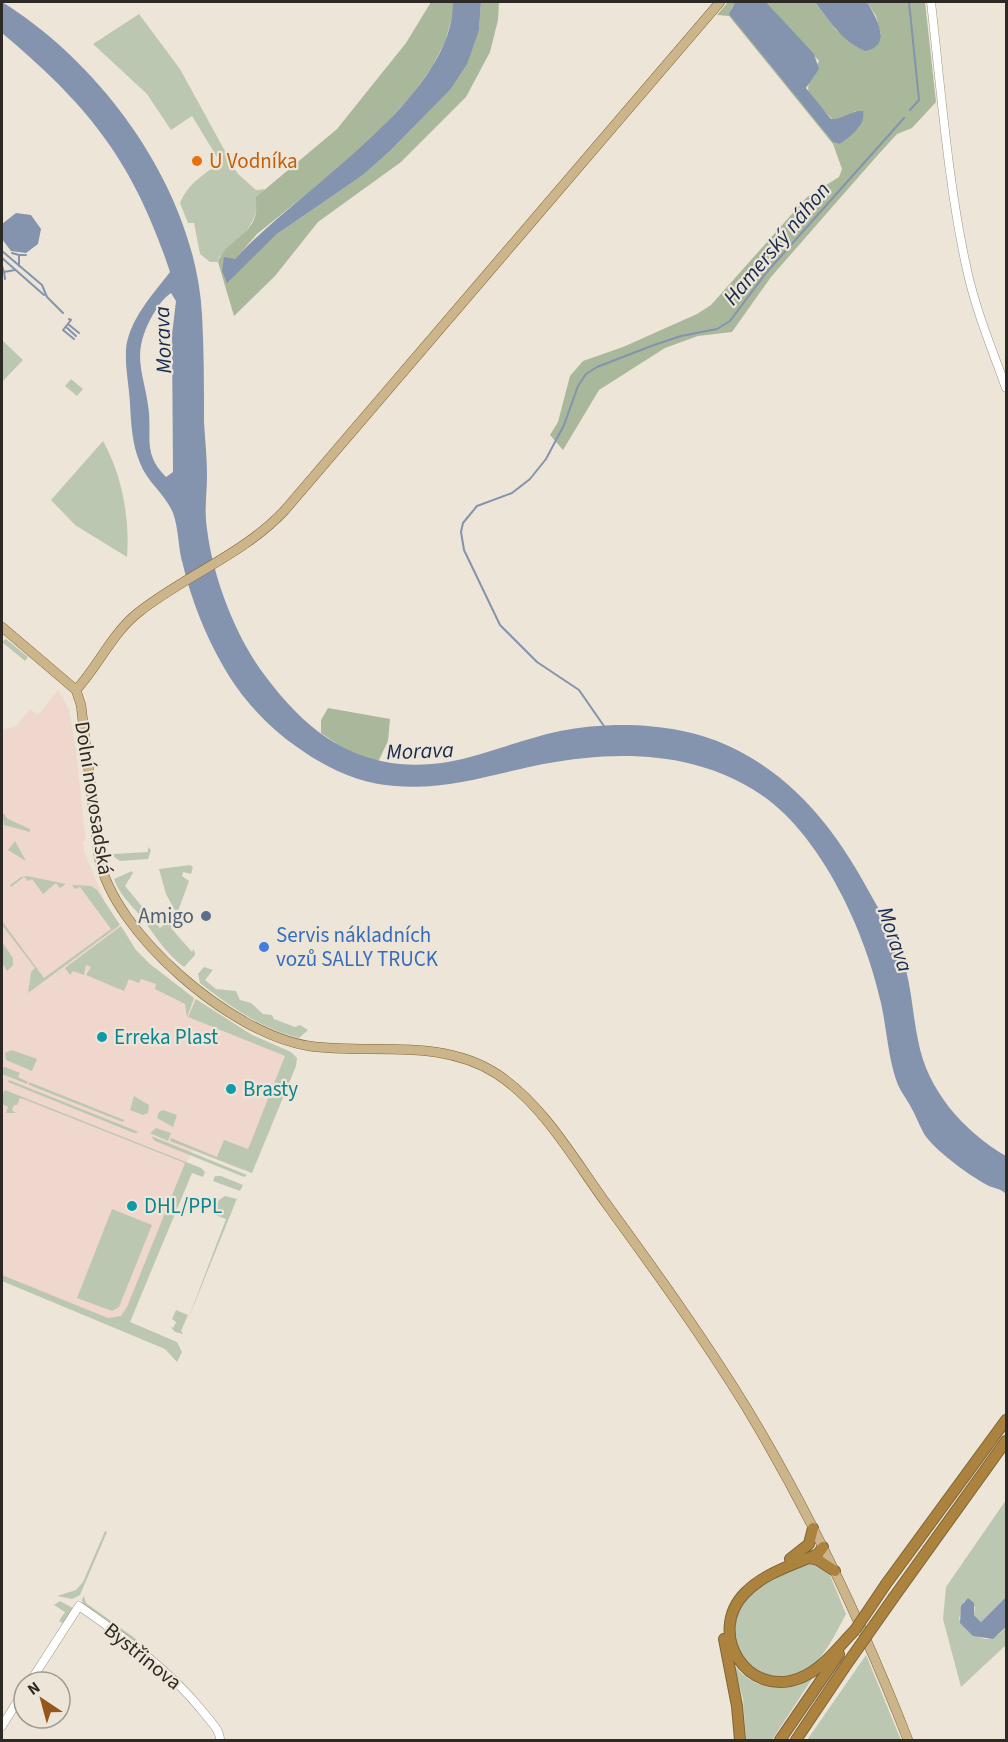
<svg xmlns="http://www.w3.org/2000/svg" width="1008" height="1742" font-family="'Source Sans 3',sans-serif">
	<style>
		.industrial { fill: #efd7cd }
		.green { fill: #bcc7b2 }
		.forest { fill: #a9b79a }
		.water { fill: #8493ae; fill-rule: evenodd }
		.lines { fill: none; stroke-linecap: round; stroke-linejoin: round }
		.stream { stroke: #8493ae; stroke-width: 2 }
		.minor-casing { stroke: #9d978b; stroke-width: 9 }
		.major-casing { stroke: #7f6435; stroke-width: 10 }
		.highway-casing { stroke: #7f6435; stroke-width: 12 }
		.minor { stroke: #fff; stroke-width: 8 }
		.major { stroke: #cdb58b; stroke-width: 9 }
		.highway { stroke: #ab833e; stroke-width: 10 }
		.highway-bridge-casing { stroke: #7f6435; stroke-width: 12; stroke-linecap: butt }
		.highway-bridge { stroke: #ab833e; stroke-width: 10 }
		.food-dot { fill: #e8710a; stroke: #ede6d8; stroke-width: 2 }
		.service-dot { fill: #5c6f8a; stroke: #ede6d8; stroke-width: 2 }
		.shop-dot { fill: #3f7fe0; stroke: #ede6d8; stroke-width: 2 }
		.culture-dot { fill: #0f9aa8; stroke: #ede6d8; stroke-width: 2 }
		.labels { text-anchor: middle; stroke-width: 4.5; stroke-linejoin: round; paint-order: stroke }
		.food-label { font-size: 21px; fill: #c56008; stroke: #ede6d8; text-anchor: start }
		.street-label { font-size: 21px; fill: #2d2a25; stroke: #ede6d8 }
		.service-label { font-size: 21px; fill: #4e5e75; stroke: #ede6d8; text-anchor: end }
		.shop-label { font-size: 21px; fill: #366cbe; stroke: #ede6d8; text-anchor: start }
		.culture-label { font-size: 21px; fill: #0d838f; stroke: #ede6d8; text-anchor: start }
		.water-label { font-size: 22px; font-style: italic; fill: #162a50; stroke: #ede6d8 }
	</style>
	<rect width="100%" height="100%" fill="#ede6d8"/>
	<path class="industrial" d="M58 690 69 709 76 750 86 841H83L84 851 108 909 134 950 149 966 220 1017 289 1055 242 1170 192 1150 122 1326 2 1278V730L16 726 30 709 38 715Z"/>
	<path class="green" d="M139 14 180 69 237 173 256 190 265 189C253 202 260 208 253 220 246 235 231 246 219 257L218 262H210L200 254 194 223H188L180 203C189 182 203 176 220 162L192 116 171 130 147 94 93 44Z
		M2 340 23 360 2 382Z
		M71 379 83 389 77 396 65 386Z
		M103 441C122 475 130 518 127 557L75 525 51 500Z
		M6 639 28 657 25 661 2 642Z
		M2 812 8 819 30 829V832L4 825Z
		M15 841 26 861 8 850Z
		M148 847 151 850 148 859 120 861 114 857V854L148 852Z
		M190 865 193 867 191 874 183 872 182 876 189 881 177 914 166 894 159 869Z
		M132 871 133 873 125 886 160 928 171 919 174 922 171 928 192 952 194 949 195 955 184 967C164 952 156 936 141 917 131 904 120 896 114 879Z
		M27 876 66 884 60 888 56 883 43 894 32 879 28 881 24 877 11 887 10 885 21 877Z
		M72 885 91 886 97 890 120 925 28 993 31 972 35 968 2 925V921L44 978 111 929 80 887 75 889Z
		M121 926 136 950 150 964 194 998 187 1017 185 1004 155 989 156 984 141 979 139 983 129 979 124 991 86 975 91 967 86 965 84 975 73 971 70 975 65 968Z
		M2 942 13 958V965L7 971 2 963Z
		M204 967 213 970 205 980 216 989 236 991 240 1000 251 1003 263 1014 272 1015 274 1019 295 1027 300 1025 308 1030 299 1038C263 1030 228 1005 200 983L198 974Z
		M196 999 252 1035 291 1052 297 1058 296 1066 252 1173 170 1141 171 1138 217 1157 224 1140 248 1149 285 1056 188 1017Z
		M12 1050 37 1059 32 1071 6 1060 5 1053Z
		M5 1067 20 1073 18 1077 28 1082 27 1084 2 1074V1068Z
		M9 1080 139 1132 134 1133 8 1082Z
		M29 1082 124 1120 123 1122 29 1085Z
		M5 1090 201 1168 205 1172 203 1177 192 1173 130 1322 177 1342 182 1352 177 1362 165 1349 2 1281V1275L108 1318 121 1316 127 1307 185 1163 26 1100 20 1098 17 1105H14L12 1110 16 1113H6L8 1107 2 1104V1095Z
		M134 1096 149 1105 148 1113 143 1115 130 1110Z
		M163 1110 177 1115 173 1127 157 1118 159 1112Z
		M156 1128 171 1133 168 1141 150 1133Z
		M151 1136 247 1175 244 1177 155 1141Z
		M215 1176H221L243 1185 240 1191 213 1181Z
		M225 1196 237 1199 236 1201 187 1322 226 1219 213 1214 219 1200Z
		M112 1209 152 1225 119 1307 112 1311 77 1298Z
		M176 1310 188 1315 181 1331 183 1334 175 1332 170 1326 173 1328 176 1322 172 1319Z
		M1006 1500V1597L981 1622 974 1615 975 1607 964 1601 959 1619C974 1637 988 1649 1006 1627V1645L961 1687 943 1619 946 1587Z
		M105 1531 107 1532 80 1595 72 1599 57 1596 76 1590 83 1582Z
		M811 1559 829 1573 846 1614C837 1631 827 1652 813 1665 791 1686 756 1680 740 1656 734 1647 734 1629 732 1619L756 1586Z
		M90 1583 84 1596 86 1603 136 1639 135 1642 83 1605 82 1600Z
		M60 1601 73 1608 63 1623 59 1621 65 1612 54 1605Z
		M866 1655 901 1740H807Z
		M734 1665C755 1692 783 1691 812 1679L772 1740H746L743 1699Z"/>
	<path class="forest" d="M431 2H453V14L445 42 432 67 412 95 361 150 257 234 235 259 227 282 277 234 363 175 390 151 450 90 479 30 481 2H499L498 20 490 52 466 97 401 162 318 222 275 276 234 316 218 262C223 244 249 236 255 217 257 212 256 204 256 197L337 129 406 43Z
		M728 2H735L731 9 840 144 859 127 856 111 839 120 832 119C807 92 800 96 819 61L766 2H815L837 31 881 34 876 16 867 2H925L936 102 912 128 897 134 876 157 771 277 732 332 698 336 665 348 599 390 563 450 550 435 558 422 570 376 583 361 623 347 697 314 711 305 807 197 839 177 842 169 833 144 729 16 717 15Z
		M328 708 390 719 388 741 378 762 349 752 321 733V720Z"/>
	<path class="water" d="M2 2C104 65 195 191 202 314 204 350 204 386 204 422 205 439 207 457 207 475 207 493 204 510 207 529 213 578 236 638 266 677 313 740 367 775 448 762 486 755 522 739 560 731 615 720 685 723 735 749 799 781 839 835 872 897 885 920 899 944 906 970 912 993 913 1017 918 1040 927 1090 963 1131 1006 1156V1194C999 1187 994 1189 987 1185 969 1175 940 1154 927 1138 921 1130 918 1120 913 1111 909 1102 902 1094 898 1085 888 1059 887 1030 881 1003 866 934 823 838 763 796 694 748 608 750 529 767 484 777 442 790 395 786 360 784 326 768 297 747 267 726 240 697 222 664 205 634 191 599 183 565 178 549 179 529 173 513 166 495 147 482 140 463 132 444 131 423 130 403 129 386 125 367 126 350 128 321 153 294 170 272 134 162 89 106 2 33ZM171 293 176 301 172 335 173 472 166 477C144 455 151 440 149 413 145 373 130 358 151 318 157 308 162 299 171 293Z
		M453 2H481L479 30 467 64 450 90 390 151 363 175 277 234 227 283 222 271 224 257 235 259C295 192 454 98 453 2Z
		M735 2H766L814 54 819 69 806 88 831 119C843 120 851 110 863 111 866 126 850 136 840 144L833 142 729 14Z
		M815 2H867C876 17 893 45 866 51 842 42 830 21 815 2Z
		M16 213 31 215 41 229 38 244 26 253 11 251 2 239V224Z
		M1006 1597V1627L993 1639 973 1636 960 1623 961 1606 968 1598 974 1603V1615L981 1622Z"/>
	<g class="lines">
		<path class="stream" d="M909 2 919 100 910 110
			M2 251 42 285 47 297 63 313
			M12 253 19 255V266
			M19 255H26
			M2 258 44 295
			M2 266 4 272 15 270
			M4 272 5 279
			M69 319 71 320 63 330 74 339
			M68 324 79 333
			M66 327 76 336
			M606 729 579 690 537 662 500 625 464 550 461 532 463 523 477 506 512 493 530 479 546 459 564 425 578 386 586 374 597 367 654 345 681 336 717 329 730 321 766 273 904 118"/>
		<g class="minor-casing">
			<path id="minor" d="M931 2C941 89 948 185 967 270 976 311 992 349 1006 388
				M30 1682 79 1606C125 1638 169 1669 204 1713 211 1722 220 1730 220 1740
				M2 1726 24 1691"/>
		</g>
		<g class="major-casing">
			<path id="major" d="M2 627 76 690 81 705 99 857C113 933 233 1035 309 1046 372 1055 440 1037 497 1074 544 1105 575 1161 608 1206 656 1272 703 1337 746 1407 810 1513 863 1625 908 1740
				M76 690C99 665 112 633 139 612 186 575 244 554 285 510L720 2"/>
		</g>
		<g class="highway-casing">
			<path id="highway" d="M823 1547 818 1554C793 1565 764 1573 745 1593 706 1633 747 1699 800 1678 822 1670 839 1646 855 1630
				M809 1558 818 1560 835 1571
				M790 1559 809 1544 813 1528
				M886 1584 1006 1420
				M894 1597 1006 1441
				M724 1639 737 1706 740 1740
				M780 1740 839 1654
				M796 1740 849 1661"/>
		</g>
		<use href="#minor" class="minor"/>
		<use href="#major" class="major"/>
		<use href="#highway" class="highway"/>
		<g class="highway-bridge-casing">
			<path id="highway-bridge" d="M855 1630 886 1584
				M849 1661 894 1597"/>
		</g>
		<use href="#highway-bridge" class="highway-bridge"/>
	</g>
	<circle class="food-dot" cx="197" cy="161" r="6"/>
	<circle class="service-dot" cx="206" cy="916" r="6"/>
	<circle class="shop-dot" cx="264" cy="947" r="6"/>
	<g class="culture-dot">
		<circle cx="102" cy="1037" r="6"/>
		<circle cx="231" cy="1089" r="6"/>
		<circle cx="132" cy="1206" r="6"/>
	</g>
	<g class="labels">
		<g class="food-label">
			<text x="209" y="168">U Vodníka</text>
		</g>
		<g class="street-label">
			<text transform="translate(94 798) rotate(81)" y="7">Dolní novosadská</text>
			<text transform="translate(143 1656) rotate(39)" y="7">Bystřinova</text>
		</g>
		<g class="service-label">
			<text x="194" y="923">Amigo</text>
		</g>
		<g class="shop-label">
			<text x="276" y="942">Servis nákladních<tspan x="276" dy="24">vozů SALLY TRUCK</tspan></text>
		</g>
		<g class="culture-label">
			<text x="114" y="1044">Erreka Plast</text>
			<text x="243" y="1096">Brasty</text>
			<text x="144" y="1213">DHL/PPL</text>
		</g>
		<g class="water-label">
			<text transform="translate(776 243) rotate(-50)" y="8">Hamerský náhon</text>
			<text transform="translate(162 340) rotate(-92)" y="8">Morava</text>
			<text transform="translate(420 750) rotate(-2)" y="8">Morava</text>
			<text transform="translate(896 939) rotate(71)" y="8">Morava</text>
		</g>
	</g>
	<rect width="1008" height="1742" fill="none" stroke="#2d2a25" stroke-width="6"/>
	<g transform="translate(42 1700) rotate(324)"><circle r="28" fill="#ede6d8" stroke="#a09b90" stroke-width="1.5"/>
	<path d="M0-4.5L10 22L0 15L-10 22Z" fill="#96571f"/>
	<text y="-9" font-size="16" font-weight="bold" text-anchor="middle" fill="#2d2a25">N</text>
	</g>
</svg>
